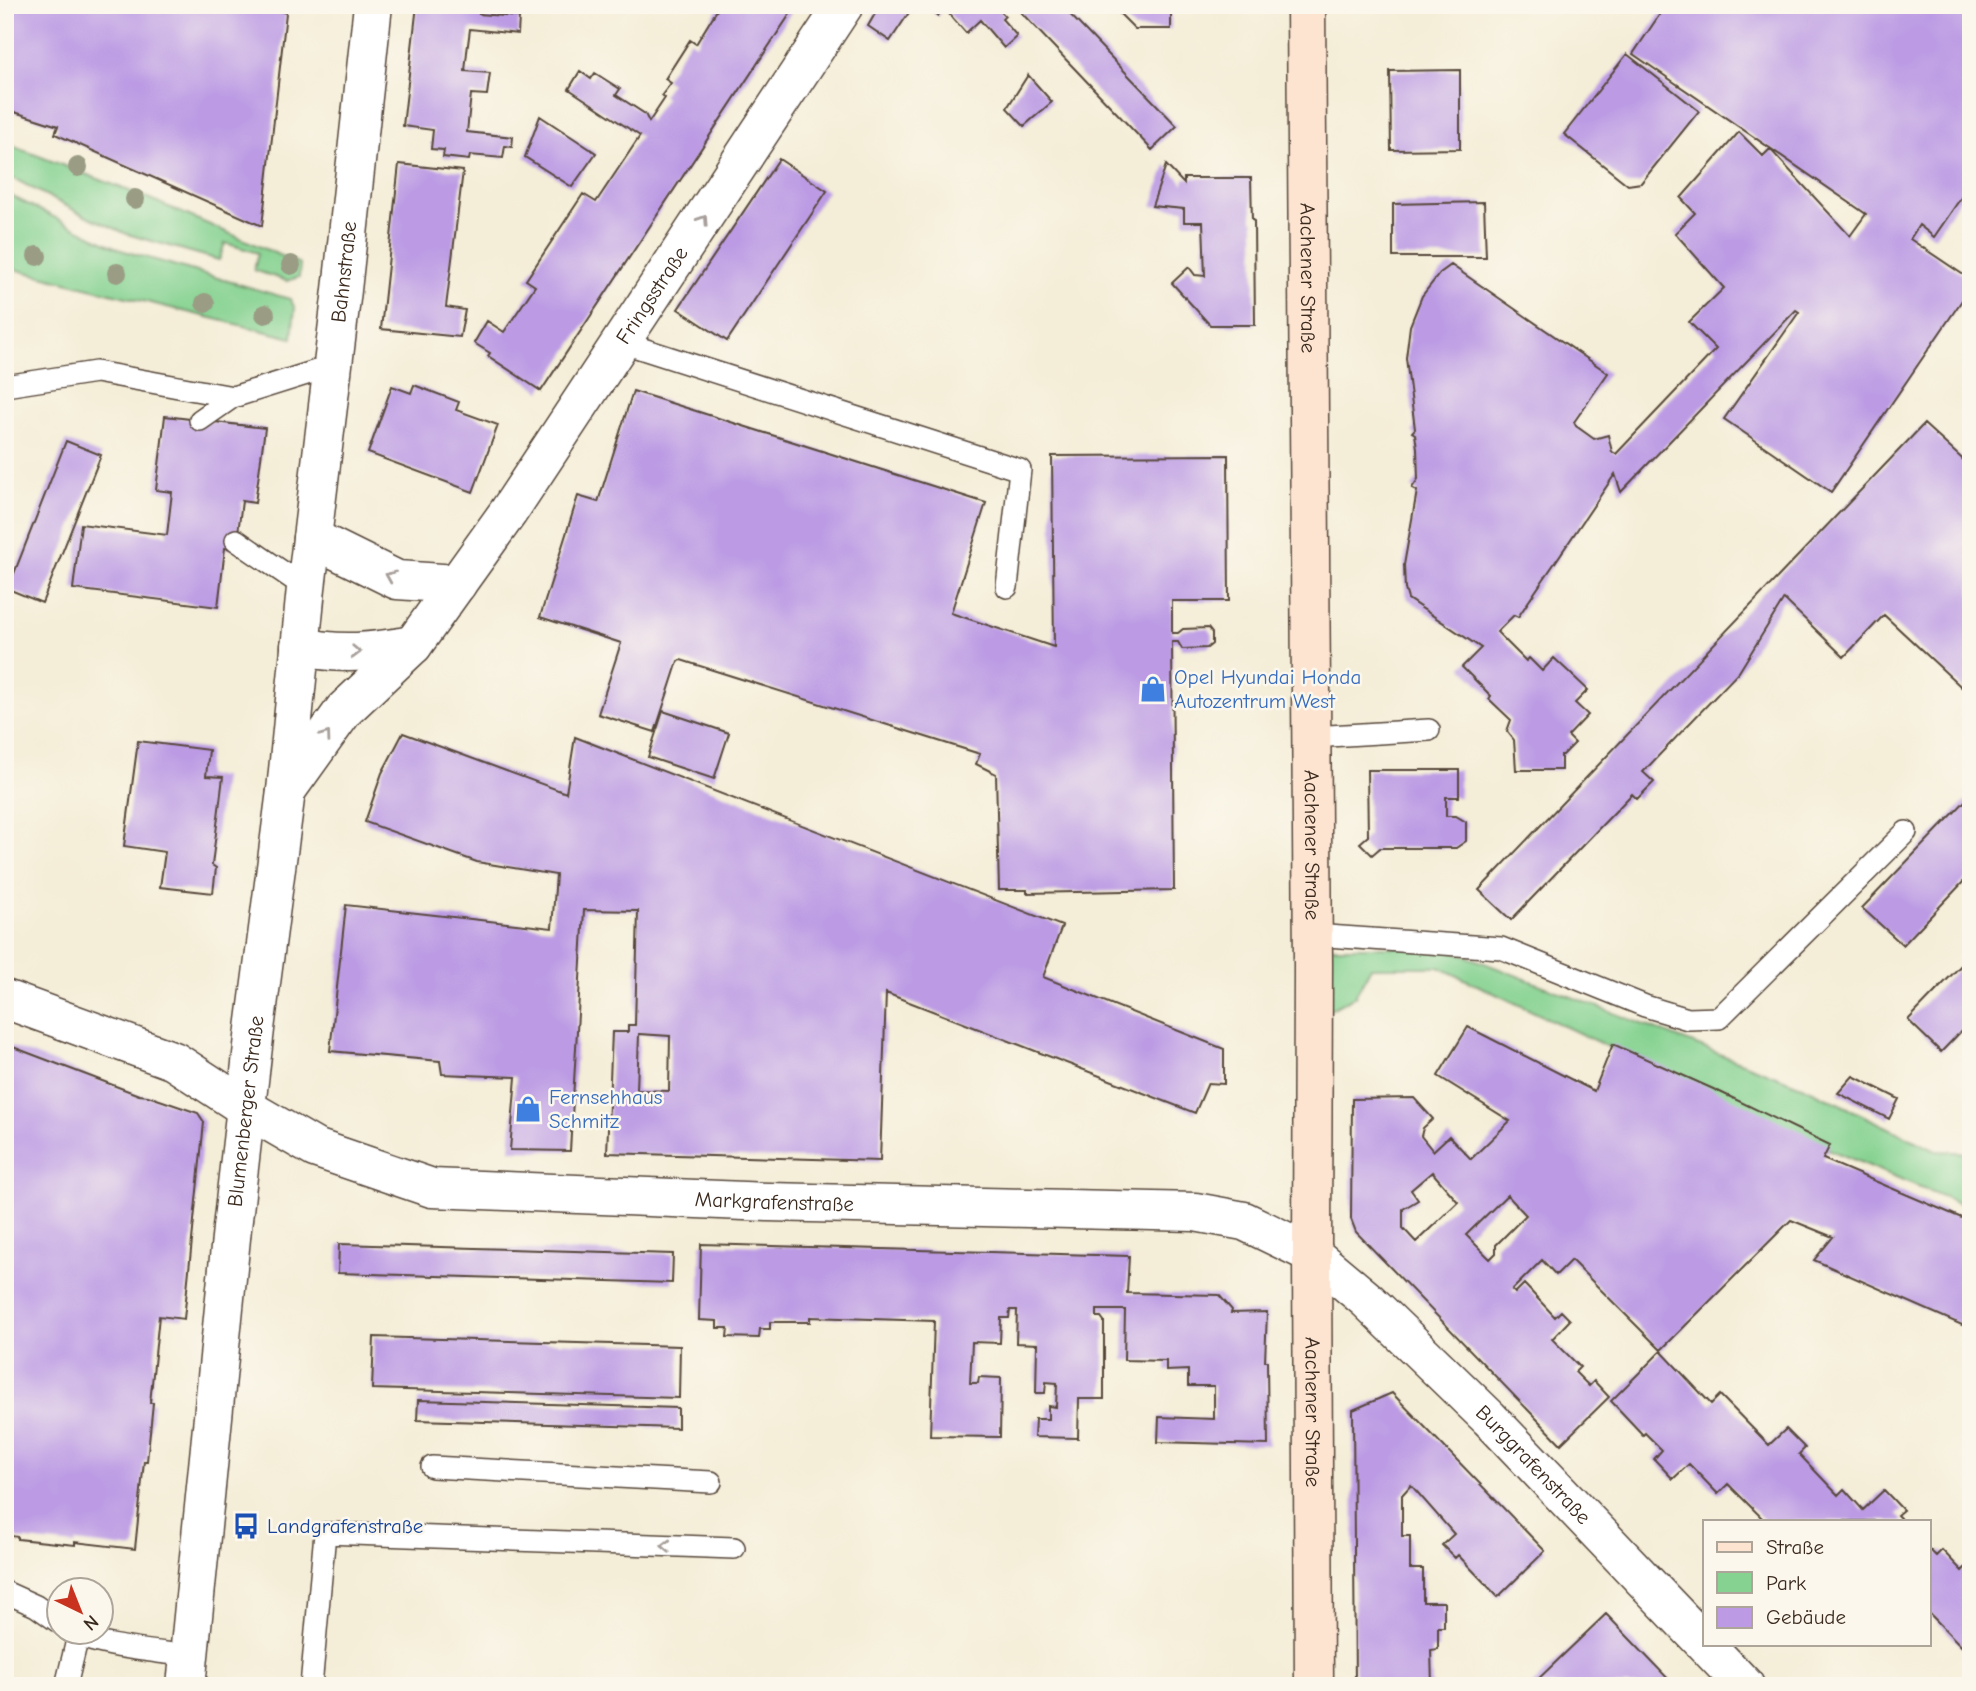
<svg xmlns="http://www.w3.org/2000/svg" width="1976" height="1691" font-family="'Comic Neue',sans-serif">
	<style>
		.green { fill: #85d291; stroke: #607e58; stroke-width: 2 }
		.building { fill: #bc9be4; fill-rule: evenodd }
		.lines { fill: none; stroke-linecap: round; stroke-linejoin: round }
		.service-casing { stroke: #57473a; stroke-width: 24 }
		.minor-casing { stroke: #57473a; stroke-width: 41 }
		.tertiary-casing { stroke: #57473a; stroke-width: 41 }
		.secondary-casing { stroke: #57473a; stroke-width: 41 }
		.service { stroke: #fff; stroke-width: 21 }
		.minor { stroke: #fff; stroke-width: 38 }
		.tertiary { stroke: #fff; stroke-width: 38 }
		.secondary { stroke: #fde4d1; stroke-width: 38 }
		.tree { fill: #9a9d84 }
		.oneway { stroke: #a79f9a }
		.labels { text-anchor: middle; stroke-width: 5; stroke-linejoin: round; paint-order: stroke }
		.street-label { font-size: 21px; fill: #3b2a1e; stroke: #fbf7ec }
		.shop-label { font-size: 21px; fill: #366cbe; stroke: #fbf7ec; text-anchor: start }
		.transit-label { font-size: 21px; fill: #164399; stroke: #fbf7ec; text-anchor: start }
	</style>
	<rect width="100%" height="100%" fill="#fbf7ec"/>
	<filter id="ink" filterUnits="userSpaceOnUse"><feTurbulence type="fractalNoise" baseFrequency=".0143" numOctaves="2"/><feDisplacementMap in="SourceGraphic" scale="14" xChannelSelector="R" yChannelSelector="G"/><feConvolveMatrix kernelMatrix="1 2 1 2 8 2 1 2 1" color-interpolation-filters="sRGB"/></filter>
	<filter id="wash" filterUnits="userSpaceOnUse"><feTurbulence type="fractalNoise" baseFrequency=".00686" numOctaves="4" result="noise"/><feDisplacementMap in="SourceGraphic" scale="28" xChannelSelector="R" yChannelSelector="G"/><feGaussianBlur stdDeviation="1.57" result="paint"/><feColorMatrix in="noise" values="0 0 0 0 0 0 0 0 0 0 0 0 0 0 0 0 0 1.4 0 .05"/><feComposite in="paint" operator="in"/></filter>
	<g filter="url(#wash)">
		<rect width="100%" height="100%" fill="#f4edd7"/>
		<path class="green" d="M5 143 150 199 300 264 299 277 287 281 254 270 258 253 225 243 219 260 127 234 76 211 5 174Z
			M5 193 121 250 290 299 295 308 292 338 5 267Z
			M1321 947H1443L1807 1088 1936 1151 1971 1153V1208L1799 1137 1439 967H1371L1355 996 1324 1013Z"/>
		<g id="blocks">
			<path class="building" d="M5 5H263L286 13 262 226 55 134 58 126 5 109Z
				M417 5H480L479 14 519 17 518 34 470 29 467 52 465 71 490 73 487 95 471 94 467 132 513 137 512 147 505 146 503 158 470 155 469 160 443 157 444 150 431 149 433 130 403 126Z
				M720 5H796L541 391 488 356 490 353 474 343 487 321 504 332 535 286 526 280 583 194 596 202 640 136 569 89 580 71 591 79 595 73 620 89 616 95 645 114 649 122 665 98 662 95 671 83 665 79 690 40 696 44Z
				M880 5H914L890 41 868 26Z
				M922 5H995L1005 16 1002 19 1017 36 1004 48 980 20 966 33 943 7 938 16Z
				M1014 5H1061L1177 126 1152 150Z
				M1111 5H1171V29H1135Z
				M1666 5H1971V183L1934 237 1919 225 1910 239 1971 280V287L1831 492 1724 419 1799 312 1796 310 1621 492 1615 474 1518 617 1514 615 1497 632 1526 661 1529 658 1542 671 1554 658 1588 690 1575 703 1588 715 1568 736 1575 743 1563 755H1561V770H1516L1514 740 1507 731 1511 720 1489 699 1491 696 1462 667 1481 648 1408 599 1405 589 1404 565 1417 491 1412 488 1418 479 1417 448 1415 434 1412 432 1415 429 1406 358 1410 326 1422 296 1440 273 1451 265 1608 373 1574 422 1576 426 1594 439 1608 435 1612 452 1616 454 1716 349 1689 322 1724 288 1675 233 1695 213 1681 198 1739 132 1763 156 1770 149 1850 236 1866 214 1633 54Z
				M1627 54 1699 111 1641 183 1628 185 1564 134Z
				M1460 70V149L1391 150 1390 71Z
				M1028 75 1052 102 1024 126 1007 108Z
				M540 116 596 153 572 187 525 157Z
				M779 159 827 191 727 341 678 309Z
				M399 164 463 171 446 307 465 310 460 337 381 329Z
				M1166 165 1184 184V178H1251L1252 220 1254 221 1255 325H1210L1172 283 1189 267 1195 275 1205 276 1203 222H1184V209L1152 206Z
				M1484 202 1486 257H1393V204Z
				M414 385 459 402 456 410 498 425 473 492 368 453 392 386 411 393Z
				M633 391 986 503 951 613 1054 647 1052 456 1228 455 1229 601H1172V633H1178L1183 629 1208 628 1212 633V644L1207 648 1182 649 1178 642H1172L1174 890 1027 893V890H999L996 774 976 764 980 754 681 660 678 661 655 732 598 714 621 643 540 617 578 496 598 502Z
				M165 416 265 428 255 503 242 501 236 549 225 548 218 607 73 589 81 524 167 535 172 492 156 490Z
				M1924 424 1971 467V696L1884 615 1844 657 1784 599 1739 672 1643 772 1654 782 1637 799 1632 794 1511 920 1479 890Z
				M66 441 101 455 42 603 8 589Z
				M663 711 729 733 714 779 648 757Z
				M403 733 566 793 575 737 1062 926 1043 977 1224 1049V1084L1208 1083 1195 1113 886 993 880 1161 607 1153 612 1032H628V1025H635L638 911 584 910 570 1151 510 1150 516 1077 442 1074 440 1061 330 1051 346 905 552 928 556 875 477 862 365 822 382 773ZM639 1034 670 1036 669 1091 637 1090Z
				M138 741 209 750 206 776 223 777 212 865 216 868 213 893 160 887 165 852 124 846Z
				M1367 770H1459V797H1446V816H1456L1466 822V841L1456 848H1380L1372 855 1360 843 1368 836Z
				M1971 795V878L1966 879 1903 945 1862 908Z
				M1971 955V1021L1941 1052 1908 1020Z
				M1468 1027 1594 1091 1613 1044 1720 1092 1830 1145 1823 1159 1971 1222V1329L1814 1260 1833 1237 1791 1220 1661 1350 1571 1260 1556 1275 1542 1260 1512 1290 1515 1293 1524 1284 1555 1317 1561 1311 1570 1320 1552 1339 1580 1367 1575 1372 1589 1386 1594 1381 1609 1397 1561 1444 1356 1232 1351 1219 1352 1099 1414 1098 1433 1119 1423 1128 1421 1136 1433 1151 1449 1136 1471 1159 1510 1121 1438 1076ZM1432 1172 1458 1202 1416 1242 1403 1228V1209L1418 1200 1411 1190ZM1507 1195 1526 1215 1496 1245V1253L1490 1259 1466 1235Z
				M5 1044 139 1095 148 1096 198 1113 204 1122 184 1319 159 1316 150 1403H153L147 1461H144L135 1549 75 1542V1545L18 1539V1537L5 1535Z
				M1853 1076 1899 1099 1889 1119 1838 1093Z
				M339 1244 673 1254 672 1283 338 1273Z
				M701 1244 1129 1256 1127 1293 1219 1295 1232 1310 1231 1313 1267 1312 1265 1361H1267L1268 1445 1158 1442 1159 1417 1214 1419V1386H1188V1370L1166 1371V1361L1124 1360 1125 1310H1097V1317H1101L1104 1321V1399H1079L1078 1438 1034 1437 1035 1419H1048V1406L1056 1407 1057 1383 1046 1382 1045 1393H1036L1037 1344 1016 1343 1017 1310H1010L1009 1318H1001L1000 1343 972 1342 970 1383H978L979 1377 1001 1378 1000 1437 930 1436 934 1321 810 1317V1322H770V1329H760L759 1338 727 1337 728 1328H717V1321L699 1320Z
				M374 1337 680 1346 679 1398 372 1389Z
				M1661 1351 1711 1404 1720 1395 1769 1445 1786 1429 1805 1448 1799 1454 1838 1495 1844 1489 1863 1510 1884 1490 1903 1510 1897 1515 1903 1521H1765L1728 1484 1718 1494 1689 1464 1673 1479 1654 1459 1662 1450 1645 1433 1643 1435 1611 1401Z
				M1392 1393 1545 1551 1498 1597 1458 1555 1455 1558 1442 1545 1454 1534 1411 1485 1402 1495V1536H1410V1569H1423V1602H1444V1627H1438V1649L1431 1650 1432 1686H1355L1353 1410Z
				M418 1400 678 1408V1428L417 1420Z
				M1929 1549 1936 1556 1942 1550 1962 1571 1971 1562V1656L1929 1613Z
				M1606 1614 1675 1686H1531L1560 1658Z"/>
		</g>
	</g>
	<g filter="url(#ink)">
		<use href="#blocks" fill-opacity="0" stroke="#57473a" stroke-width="2"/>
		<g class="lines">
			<g class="service-casing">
				<path id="service" d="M621 342 1020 470 1007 587
					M5 386 96 372 233 397
					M200 420 233 397 332 366
					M236 540 306 588
					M1312 737 1429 730
					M1313 935 1501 948 1645 1006 1688 1019 1719 1018 1906 832
					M432 1467 711 1482
					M5 1592 36 1606 60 1623
					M71 1632C91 1646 162 1652 189 1656
					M66 1686 78 1636
					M311 1686 325 1533 734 1548"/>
			</g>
			<g class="minor-casing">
				<g id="minor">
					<path d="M312 538 397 580 457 584"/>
					<path d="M300 646C338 656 375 652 413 645"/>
					<path id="s1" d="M286 791 344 710 413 645 509 511 844 5"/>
				</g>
			</g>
			<g class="tertiary-casing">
				<g id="tertiary">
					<path id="s2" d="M5 999 174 1061 246 1108 315 1148 432 1188 768 1202 1195 1212 1244 1221 1312 1254 1367 1300 1489 1418 1745 1686"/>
					<path id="s3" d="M186 1686 232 1228 255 1029 286 791 306 588 342 290 373 5"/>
				</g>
			</g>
			<g class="secondary-casing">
				<g id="secondary">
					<path id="s4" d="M1306 5 1313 965 1312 1254 1314 1686"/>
				</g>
			</g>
			<use href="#service" class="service"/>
			<use href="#minor" class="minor"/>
			<use href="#tertiary" class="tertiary"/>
			<use href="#secondary" class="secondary"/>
		</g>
		<g class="tree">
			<circle cx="78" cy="167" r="10"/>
			<circle cx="135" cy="199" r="10"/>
			<circle cx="37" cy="256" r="10"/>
			<circle cx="291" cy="265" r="10"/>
			<circle cx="117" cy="273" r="10"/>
			<circle cx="205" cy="303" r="10"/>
			<circle cx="265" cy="314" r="10"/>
		</g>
		<defs><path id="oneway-chevron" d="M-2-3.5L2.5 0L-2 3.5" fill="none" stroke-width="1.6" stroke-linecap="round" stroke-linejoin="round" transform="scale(1.75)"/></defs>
		<g class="oneway">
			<use href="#oneway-chevron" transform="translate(703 220) rotate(-57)"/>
			<use href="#oneway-chevron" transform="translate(390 576) rotate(-157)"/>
			<use href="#oneway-chevron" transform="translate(356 652) rotate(2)"/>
			<use href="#oneway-chevron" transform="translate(326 736) rotate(-54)"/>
			<use href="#oneway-chevron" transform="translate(666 1546) rotate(-178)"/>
		</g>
	</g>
	<defs>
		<g id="shop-bare" transform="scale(2.1)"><path d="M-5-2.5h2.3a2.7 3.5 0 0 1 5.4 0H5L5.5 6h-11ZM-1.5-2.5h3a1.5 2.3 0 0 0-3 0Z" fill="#3f7fe0" stroke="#fbf7ec" stroke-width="2.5" paint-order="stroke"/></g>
		<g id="bus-bare" transform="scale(2.1)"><path d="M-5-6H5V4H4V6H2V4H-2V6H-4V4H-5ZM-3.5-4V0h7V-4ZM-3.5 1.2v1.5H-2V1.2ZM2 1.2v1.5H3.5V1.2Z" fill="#1a4fb4" stroke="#fbf7ec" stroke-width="2.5" paint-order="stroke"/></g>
	</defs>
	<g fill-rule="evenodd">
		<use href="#shop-bare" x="1153" y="689"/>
		<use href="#shop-bare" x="528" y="1109"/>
		<use href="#bus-bare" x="246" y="1526"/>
	</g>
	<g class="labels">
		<g class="street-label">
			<text dy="7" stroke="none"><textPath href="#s3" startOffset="1423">Bahnstraße</textPath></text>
			<text dy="7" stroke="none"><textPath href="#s4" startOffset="273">Aachener Straße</textPath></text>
			<text dy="7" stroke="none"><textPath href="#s1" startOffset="618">Fringsstraße</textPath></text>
			<text dy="7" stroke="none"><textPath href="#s4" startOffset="840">Aachener Straße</textPath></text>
			<text dy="7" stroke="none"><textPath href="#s3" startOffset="578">Blumenberger Straße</textPath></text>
			<text dy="7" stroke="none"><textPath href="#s2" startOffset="812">Markgrafenstraße</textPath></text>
			<text dy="7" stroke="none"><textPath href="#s4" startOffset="1407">Aachener Straße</textPath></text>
			<text dy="7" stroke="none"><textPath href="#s2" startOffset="1664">Burggrafenstraße</textPath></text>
		</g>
		<g class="shop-label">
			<text x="1174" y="684">Opel Hyundai Honda<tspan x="1174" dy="24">Autozentrum West</tspan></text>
			<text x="549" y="1104">Fernsehhaus<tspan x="549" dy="24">Schmitz</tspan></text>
		</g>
		<g class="transit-label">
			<text x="267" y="1533">Landgrafenstraße</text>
		</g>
	</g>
	<rect width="1976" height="1691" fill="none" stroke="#fbf7ec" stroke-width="28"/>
	<rect x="1703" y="1520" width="228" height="126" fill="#fbf7ec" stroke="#aea59a" stroke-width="2"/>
	<rect x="1717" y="1542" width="35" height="10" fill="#fde4d1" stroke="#aea59a" stroke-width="2"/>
	<text x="1766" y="1554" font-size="21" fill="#3b2a1e">Straße</text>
	<rect x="1717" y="1572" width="35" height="21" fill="#85d291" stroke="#aea59a" stroke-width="2"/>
	<text x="1766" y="1590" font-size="21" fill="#3b2a1e">Park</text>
	<rect x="1717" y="1607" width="35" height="21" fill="#bc9be4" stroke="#aea59a" stroke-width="2"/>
	<text x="1766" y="1624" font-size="21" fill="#3b2a1e">Gebäude</text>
	<g transform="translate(80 1611) rotate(137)"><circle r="33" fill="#fbf7ec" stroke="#aea59a" stroke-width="2"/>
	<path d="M0-5L12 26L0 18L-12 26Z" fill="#c8321e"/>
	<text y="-10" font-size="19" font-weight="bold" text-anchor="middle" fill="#3b2a1e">N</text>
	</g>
</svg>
